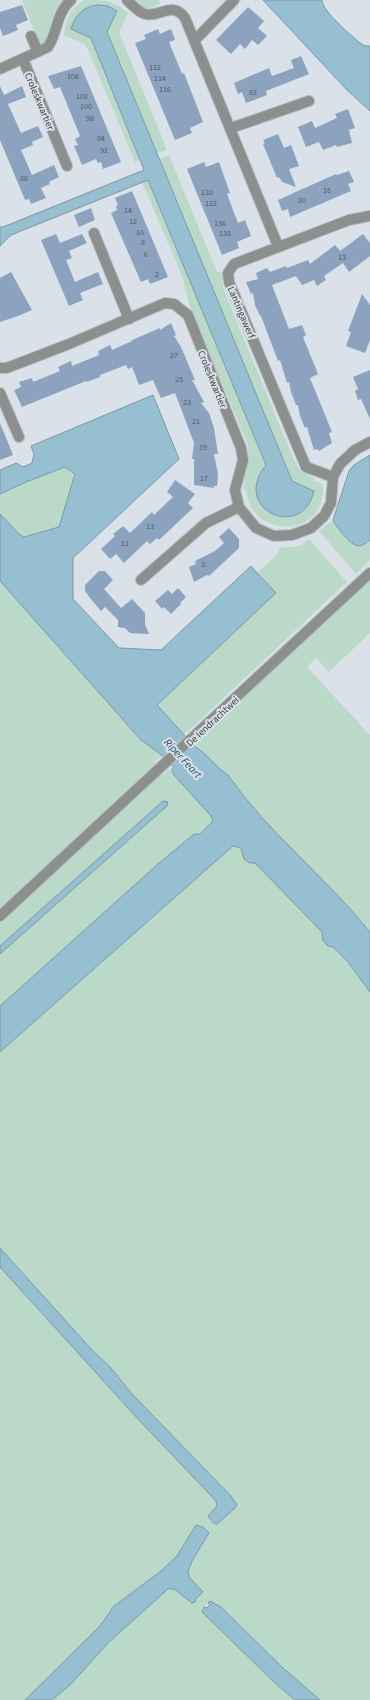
<svg xmlns="http://www.w3.org/2000/svg" width="370" height="1700" font-family="'Source Sans 3',sans-serif">
	<style>
		.green { fill: #bbd9c9 }
		.water { fill: #96c0d1; stroke: #7a98a5 }
		.building { fill: #8ca3c0 }
		.lines { fill: none; stroke-linecap: round; stroke-linejoin: round }
		.minor-casing { stroke: #b7bdc3; stroke-width: 12 }
		.minor { stroke: #8b8f8d; stroke-width: 10 }
		.labels { text-anchor: middle; stroke-width: 4; stroke-linejoin: round; paint-order: stroke }
		.number-label { font-size: 8px; fill: #4e565e }
		.street-label { font-size: 10px; fill: #393c3e; stroke: #dbe1e8 }
		.water-label { font-size: 11px; font-style: italic; fill: #164f61; stroke: #dbe1e8 }
	</style>
	<rect width="100%" height="100%" fill="#dbe1e8"/>
	<path class="green" d="M22 0H62C58 5 55 10 53 16 49 29 53 39 40 46Z
		M85 0C105 0 113 0 128 13L119 32 167 150 157 153 107 31 117 11C101 0 81 5 73 23L91 38 140 160 135 162 86 45 64 35C66 19 70 8 85 0Z
		M135 0H159L160 4 146 9Z
		M169 155 217 272 223 273 222 284 225 293 294 460 299 469 314 478 313 481 321 483 323 488C325 537 253 541 246 491L244 490C243 475 250 461 248 445L190 307 182 276 142 182 148 180 266 466 257 479 256 495 286 517C304 515 306 507 314 492L292 481 159 159Z
		M65 467 75 475 59 527 24 537 19 534 0 514V494L26 482Z
		M333 520 352 544 361 546 370 540V560L356 574 319 531Z
		M309 539 347 582 184 735 157 705 276 593 258 572 277 554 279 548 300 546Z
		M370 577V633L329 672 316 658 307 667 370 735V932C326 877 268 833 228 775L222 773 199 749 194 746 199 741H203L198 738Z
		M0 581 141 740 161 756 156 761H151L156 763 0 908Z
		M172 767 174 769V775L211 816 213 821 200 834 194 835 158 864 0 1006V954L167 806 163 801 0 946V922L163 771 166 776V771Z
		M233 846 241 848 322 932V937L348 962 370 992V1700H320L282 1667 221 1607 208 1603 204 1607 203 1613 275 1683 295 1700H52L70 1685 109 1642 165 1591 174 1589 192 1603 195 1602 203 1592C199 1586 191 1582 188 1576 184 1565 205 1544 209 1533L203 1527 177 1556 161 1571 114 1606 100 1626 25 1700H0V1267L138 1419 216 1501 217 1506 209 1517 214 1523H217L237 1507 231 1496 132 1394 111 1368 92 1350 0 1248V1052Z"/>
	<path class="water" d="M263 0H322C322 11 351 35 360 43L365 46H370V111L347 90Z
		M97 5 108 6 117 11 107 32 292 481 314 491C302 542 230 509 266 465L148 180 11 235 0 246V227H3L144 170 91 38 71 29C75 15 83 7 97 5Z
		M153 395 179 459 73 558V599L119 648 161 650 251 566 276 593 157 705 194 746C207 753 215 767 228 775 268 833 326 877 370 932V992L348 962 333 947 328 946 323 941 322 932 255 863H250L244 859 241 848 233 846 0 1052V1006L158 864 194 834H200L213 821 211 816 174 775 172 770 174 768 160 754 141 740 0 581V514L19 534 24 537 59 527 75 474 65 467 26 482 0 494V470L16 463 23 467 32 463 34 454 31 446Z
		M370 455V540C367 542 363 546 359 546 350 546 337 527 333 520L349 471 354 465Z
		M163 801 168 802 167 806 0 954V946Z
		M0 1248 92 1350 111 1368 132 1394 231 1496 237 1505 234 1509 217 1524C213 1524 210 1519 208 1516L217 1506 216 1501 138 1419 0 1267Z
		M196 1525 203 1527 209 1533 192 1561 188 1572 189 1577 203 1592 196 1599 195 1602 192 1603 174 1589H168L109 1642 70 1685 52 1700H25L100 1626 114 1606 161 1571 177 1556Z
		M210 1601 221 1607 282 1667 320 1700H295L275 1683 203 1613 202 1611 204 1607 206 1608 210 1605 208 1603Z"/>
	<path class="building" d="M22 5 28 20 16 25 18 30 3 36 0 28V12Z
		M248 7 264 21 258 28 267 36 258 45 252 40 245 49 240 44 231 54 216 40Z
		M158 29 160 34 171 29 175 40 169 42 182 74 184 73 203 122 190 128 192 133 175 140 135 43 146 39 144 35Z
		M301 56 309 74 266 91 267 95 246 103 242 92 238 94 234 83 269 68 272 76 294 68 291 60Z
		M81 66 121 162 103 169 101 162 98 163 96 159 82 165 74 146 78 145 75 139 80 136 60 87 54 89 48 76Z
		M0 86 4 95 22 86 26 97 8 104 21 133 38 126 43 137 32 142 33 145 21 150 32 175 54 165 59 177 49 182 50 184 41 188 46 198 31 204 29 199 25 200 0 140Z
		M348 109 355 128 349 130 352 143 337 147 336 145 323 150 319 142 306 147 298 127 312 121 315 128 337 118 335 114Z
		M278 134 284 148 291 145 299 166 289 169 296 187 282 182 279 177 277 178 263 144 265 143 263 140Z
		M204 162 206 167 219 162 230 193 227 194 238 223 245 220 251 236 237 242 239 248 222 255 187 169Z
		M349 171 354 182 348 184 351 191 290 217 288 209 282 211 278 200 336 174 337 175Z
		M132 191 168 277 150 284 148 279 141 282 111 213 117 210 116 206 118 205 115 198Z
		M91 208 95 220 79 227 74 215Z
		M56 234 60 243 82 234 87 243 69 251 72 258 66 260 75 282 98 272 103 284 80 293 83 300 69 306 41 240Z
		M363 234 370 243V256L349 272 343 263 324 276 326 280 317 286 314 280 302 285 296 276 272 285 289 329 302 325 306 335 303 337 318 374 310 378 332 432 329 433 332 443 319 451 317 449 314 450 307 427 305 428 300 416 298 405H296L291 392 289 382 287 383 280 360 278 361 261 316H260L255 305 253 293 251 294 246 282 258 279 256 273 267 268 270 272 286 266 287 268 308 260 310 264 335 245 340 251Z
		M11 272 32 310 18 316 0 322V278Z
		M362 294 370 305V340L365 353 346 346 351 332 348 331Z
		M171 323 176 335 174 336 181 347 195 380H192L204 402 201 403 209 413 214 428 218 454H214L218 474 217 486H214V488L194 485V459H192L194 443 175 393 161 398 153 380 139 385 132 367 128 369 126 365 100 375V377L87 382 86 381 22 407 14 390 21 387 19 382 32 378 33 382 60 371 58 367 71 361 72 366 99 355 98 351 110 345 112 350 132 341V340L160 328V330Z
		M370 370V419L361 399 358 400 355 391 358 389 353 377Z
		M0 423 13 455 0 460Z
		M175 480 195 494 188 503 193 508 159 540 157 538 150 544 147 541 124 563 116 554 110 559 101 549 115 536 113 534 123 526 130 533 152 512 154 515 173 497 167 492Z
		M229 528 239 539V548L209 576 207 575 194 582 189 567 196 564 195 561 215 551 224 543 219 537Z
		M99 571H105L113 580 104 589 121 608 132 599 145 613V624L149 634 130 633 125 628 118 627V620L105 607 101 611 90 598 85 591V585Z
		M178 588 186 597 180 603 181 604 171 614 164 607 162 609 155 601 168 590 172 594Z"/>
	<g class="lines">
		<g class="minor-casing">
			<path id="minor" d="M127 0C132 5 138 12 145 14 161 18 172 0 185 18L278 246
				M31 36 38 52
				M195 40 234 0
				M23 59 67 166
				M0 69 48 47C58 32 56 13 71 0
				M231 128 309 101
				M94 233 129 319
				M0 368H6L12 366 69 344 165 303 174 304 188 315 241 448 243 460 235 490 239 507 256 528 274 536 292 535 311 528 324 516 331 503 333 477 340 464 355 450 370 442
				M0 393 19 437
				M333 477 306 467 229 282 228 273 234 264 349 220 370 216
				M141 580 206 523 239 507
				M0 916 370 573"/>
		</g>
		<use href="#minor" class="minor"/>
	</g>
	<g class="labels">
		<g class="number-label">
			<text x="155" y="70">112</text>
			<text x="73" y="79">106</text>
			<text x="160" y="81">114</text>
			<text x="165" y="92">116</text>
			<text x="253" y="95">83</text>
			<text x="82" y="99">102</text>
			<text x="86" y="109">100</text>
			<text x="90" y="121">98</text>
			<text x="101" y="141">94</text>
			<text x="104" y="153">92</text>
			<text x="24" y="181">86</text>
			<text x="327" y="193">18</text>
			<text x="207" y="195">130</text>
			<text x="302" y="203">20</text>
			<text x="211" y="206">132</text>
			<text x="128" y="213">14</text>
			<text x="133" y="224">12</text>
			<text x="220" y="226">136</text>
			<text x="140" y="235">10</text>
			<text x="225" y="236">138</text>
			<text x="143" y="245">8</text>
			<text x="146" y="257">6</text>
			<text x="342" y="260">13</text>
			<text x="157" y="277">2</text>
			<text x="174" y="358">27</text>
			<text x="179" y="382">25</text>
			<text x="187" y="405">23</text>
			<text x="196" y="424">21</text>
			<text x="203" y="450">19</text>
			<text x="204" y="481">17</text>
			<text x="150" y="529">13</text>
			<text x="125" y="546">11</text>
			<text x="203" y="567">3</text>
		</g>
		<g class="street-label">
			<text transform="translate(40 101) rotate(67)" y="4">Croleskwartier</text>
			<text transform="translate(242 312) rotate(67)" y="4">Lantingawerf</text>
			<text transform="translate(213 379) rotate(68)" y="4">Croleskwartier</text>
			<text transform="translate(212 721) rotate(-43)" y="4">De Iendrachtwei</text>
		</g>
		<g class="water-label">
			<text transform="translate(183 758) rotate(47)" y="4">Riper Feart</text>
		</g>
	</g>
</svg>
